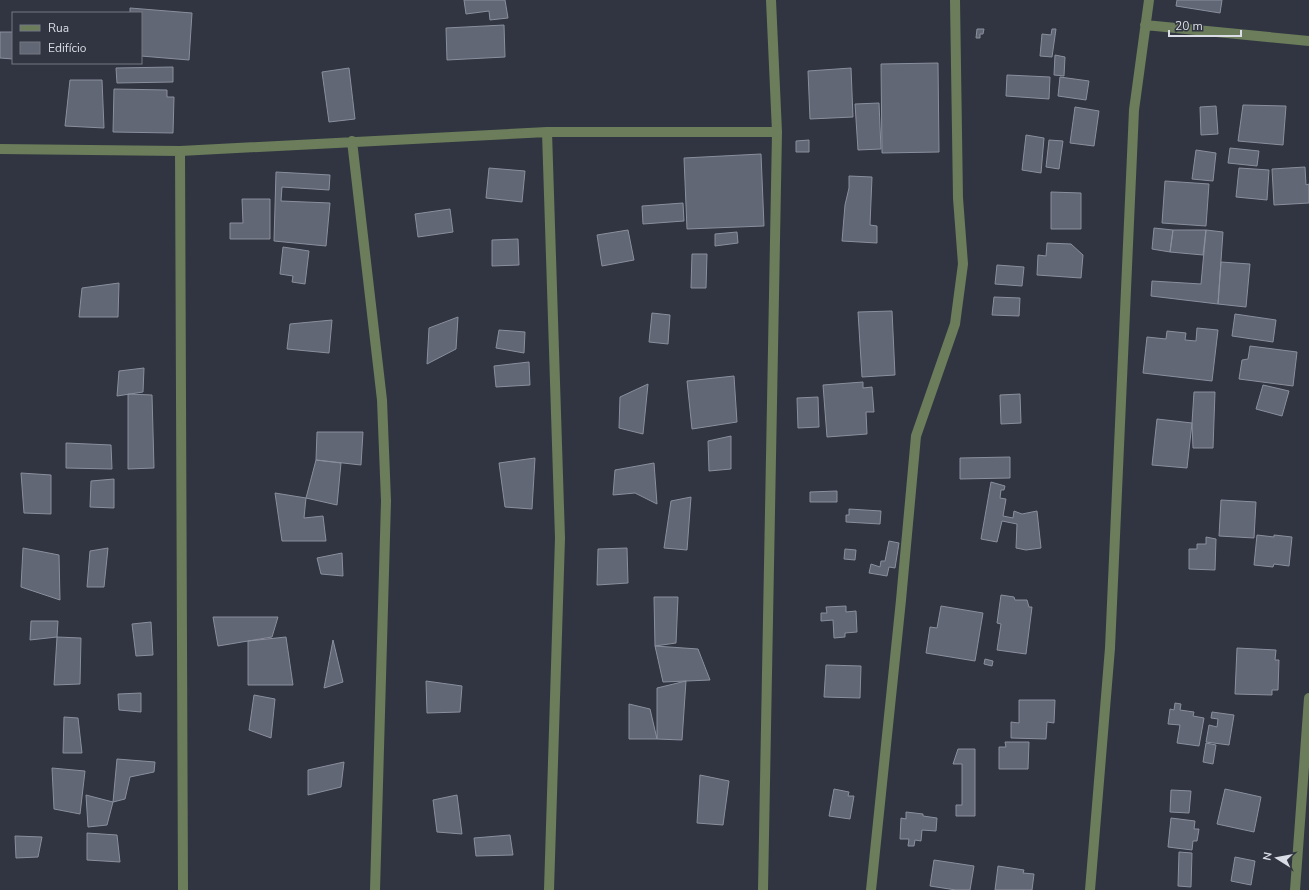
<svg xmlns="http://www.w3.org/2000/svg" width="1309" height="890" font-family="'Nunito Sans',sans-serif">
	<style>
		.building { fill: #626775; stroke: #8a8f9e }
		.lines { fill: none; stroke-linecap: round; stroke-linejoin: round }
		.minor { stroke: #6b7d5b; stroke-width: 10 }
	</style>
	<rect width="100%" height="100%" fill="#313541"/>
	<path class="building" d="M464 0H505L508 18 490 20 489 11 466 14Z
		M1177 0H1222L1220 13 1176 6Z
		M130 8 192 13 189 60 141 56V13H130Z
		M504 25 505 57 447 60 446 28Z
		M977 29H984L983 34H980V38H976Z
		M1052 29H1056L1052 57 1040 56 1042 34 1051 35Z
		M0 32H13V59L0 58Z
		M1055 55 1065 57 1064 76 1054 75Z
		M938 63 939 152 882 153 881 64Z
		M173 67V82L117 83 116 68Z
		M349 68 355 119 329 122 322 72Z
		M851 68 853 117 810 119 808 71Z
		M1007 75 1050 77 1049 99 1006 96Z
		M1060 77 1089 81 1086 100 1058 96Z
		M70 80H102L104 128 65 126Z
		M114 89 167 90V97H174L173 133 113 132Z
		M879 103 881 149 858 150 855 104Z
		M1243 105 1286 106 1283 145 1238 141Z
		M1216 106 1218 134 1201 135 1200 107Z
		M1075 107 1099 111 1094 146 1070 143Z
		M1026 135 1044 138 1041 173 1022 170Z
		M809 140V152H796V141Z
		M1049 140 1063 141 1059 169 1046 167Z
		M1230 148 1259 151 1257 166 1228 163Z
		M1196 150 1216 153 1213 181 1192 179Z
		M761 154 764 226 687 229 684 158Z
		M1305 167 1306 185 1309 184V203L1274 205 1272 169Z
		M489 168 525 171 522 202 486 198Z
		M1239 168 1269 170 1267 200 1236 197Z
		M276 172 330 175 329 190 282 187 281 201 330 203 326 246 274 241Z
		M849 176 872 177 870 225 877 226V243L842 241 845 205 849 188Z
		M1165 181 1209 184 1206 226 1162 223Z
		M1051 192 1081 193V229H1051Z
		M242 199H270V239H230V223H243Z
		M683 203 684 221 643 224 642 206Z
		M450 209 453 232 418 237 415 214Z
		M1154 228 1173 230 1170 252 1152 249Z
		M628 230 634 260 602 266 597 235Z
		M1173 230H1206L1203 255 1170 252Z
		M1206 230 1223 232 1218 304 1151 296 1152 281 1201 284Z
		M737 232 738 243 715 246V234Z
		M518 239 519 265 492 266V240Z
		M1047 243 1071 244 1083 255 1081 278 1037 275 1038 255 1046 256Z
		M283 247 309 251 305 284 292 282 293 276 280 274Z
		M692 254H707L706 288H691Z
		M1221 262 1250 264 1246 307 1218 304Z
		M997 265 1024 267 1022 286 995 284Z
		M119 283 118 317H79L82 288Z
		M994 297 1020 298 1019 316 992 315Z
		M892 311 895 375 862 377 858 312Z
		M652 313 670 315 668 344 649 342Z
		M1235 314 1276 320 1273 342 1232 336Z
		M458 317 456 349 427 364 429 328Z
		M332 320 329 353 287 349 290 324Z
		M1197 328 1218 330 1212 381 1143 373 1147 337 1166 339 1167 331 1186 333 1185 340 1196 341Z
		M499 330 525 332 524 353 496 348Z
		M1250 346 1297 352 1293 386 1239 379 1242 360 1248 359Z
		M529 362 530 385 496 387 494 366Z
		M144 368 143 392 117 396 119 371Z
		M734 376 737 422 692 429 687 381Z
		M863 382V388L872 387 874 412H866L867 434 827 437 823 385Z
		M648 384 643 434 619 428 620 397Z
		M1263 385 1289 391 1282 416 1256 409Z
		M1194 392H1215L1213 448H1193L1192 423Z
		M128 394 152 395 154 468 128 469Z
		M1020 394 1021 423 1001 424 1000 395Z
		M818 397 819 427 798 428 797 398Z
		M1157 419 1192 423 1187 468 1152 465Z
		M317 432H363L361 465 316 460Z
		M731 436V469L709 471 708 441Z
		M66 443 111 445 112 469 66 468Z
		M1010 457V478L960 479V458Z
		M535 458 532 509 505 507 499 463Z
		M316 460 341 463 337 505 306 498Z
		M654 463 657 504 635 493 613 495 615 470Z
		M21 473 51 475V514L24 513Z
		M114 479V508L90 507 91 481Z
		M991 482 1005 486 1004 490H1001L1000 498 1006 499 1003 516 1013 518 1014 511 1022 514 1037 511 1041 548 1026 550 1016 548 1017 524 1002 521 997 542 981 539Z
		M837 491V502H810V492Z
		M275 493 306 498 304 518 323 516 326 541H282Z
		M691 497 687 550 664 548 671 501Z
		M1221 500 1256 502 1254 538 1219 536Z
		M849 509 881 511 880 524 846 522V515H849Z
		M1257 535 1274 537V535L1292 537 1289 566 1274 564 1273 567 1254 565Z
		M1206 537 1216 539 1215 570 1189 569V549H1197V544H1206Z
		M889 541 899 543 895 568 889 567 887 576 869 573 871 564 880 567 881 561H885Z
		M23 548 59 555 60 600 21 587Z
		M108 548 104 587H87L90 551Z
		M627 548 628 583 597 585 598 549Z
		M845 549 856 550 855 560 844 559Z
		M342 553 343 576 321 574 317 558Z
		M1001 595 1014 597 1015 600H1027L1029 607H1032L1026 654 997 650 1001 624 997 623Z
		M654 597H678L676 643 655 646Z
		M846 606V612L856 611 857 632 845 633V637L834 638 833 620 821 621V613H827L826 607Z
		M941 606 983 613 975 661 926 653 930 627 937 628Z
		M213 617H278L272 637 218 646Z
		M31 621H58L57 637 30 640Z
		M151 622 153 655 136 656 132 624Z
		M57 637 81 638 80 684 54 685Z
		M286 637 293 685H248V641Z
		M333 640 343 682 324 688Z
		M655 646 698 649 710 680 663 682Z
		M1237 648 1276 650 1275 660H1279L1278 690H1272V695L1235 694Z
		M985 659 993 661 992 666 984 664Z
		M826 665 861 666 860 698 824 697Z
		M426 681 462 686 460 712 427 713Z
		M686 681 682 740 657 739V688Z
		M141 693V712L119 710 118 694Z
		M254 695 275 699 271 738 249 730Z
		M1019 700H1055L1054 723 1047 722 1046 739 1011 738V722L1019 723Z
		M1175 703 1181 704 1180 710 1194 712 1193 716 1204 718 1199 746 1177 743 1180 725 1168 724 1170 709 1174 710Z
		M629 704 650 709 657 739H629Z
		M1212 712 1234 715 1229 745 1206 742 1209 725 1217 727 1218 719 1211 718Z
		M64 717 78 718 82 753H63Z
		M1005 742H1029L1028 769H999V747H1006Z
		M1206 743 1216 745 1213 764 1203 762Z
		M958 749H975V816H956V805H962V764H953Z
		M117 759 155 762 154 772 130 777 125 799 113 802Z
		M344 762 341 787 308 795V770Z
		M52 768 85 771 80 814 54 809Z
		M700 775 729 781 723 825 697 823Z
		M834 789 849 792 848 796H854L850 819 829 816Z
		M1225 789 1261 797 1254 832 1217 824Z
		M1171 790 1191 791 1189 813 1170 812Z
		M86 795 113 802 107 825 88 827Z
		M457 795 462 834 437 832 433 800Z
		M906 812 923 814V816L937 818 936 831 922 830 921 841 915 840 914 846H908L909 839H900L901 818 906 819Z
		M1171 818 1195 821 1194 829H1199L1197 841H1193L1192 850 1168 847Z
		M87 833 117 835 120 862 87 860Z
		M510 835 513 855 476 856 474 838Z
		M15 836 42 837 38 857 16 858Z
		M1179 852 1192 853 1191 887 1178 886Z
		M1235 857 1255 861 1251 885 1231 881Z
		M934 860 974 866 970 890H956L930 886Z
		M998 866 1024 870 1023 873 1034 874 1032 890H995Z"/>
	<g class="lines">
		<path class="minor" d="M1145 25 1309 41
			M547 132 560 538 549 890
			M352 141 382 400 386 501 375 890
			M0 149 180 151 547 132H777
			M180 151 183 890
			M763 890 777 132 771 0
			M871 890 901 600 916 436 955 324 963 264 958 198 955 0
			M1090 890 1110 648 1134 110 1149 0
			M1295 890 1309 698"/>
	</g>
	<rect x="12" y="12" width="130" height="52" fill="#313541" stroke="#757883"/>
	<rect x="20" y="25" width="20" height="6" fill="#6b7d5b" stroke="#757883"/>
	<text x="48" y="32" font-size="12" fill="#dadde5">Rua</text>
	<rect x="20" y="42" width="20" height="12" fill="#626775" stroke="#757883"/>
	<text x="48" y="52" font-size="12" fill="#dadde5">Edifício</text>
	<g transform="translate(1277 858) rotate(281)" stroke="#313541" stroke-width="3" paint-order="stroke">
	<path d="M0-3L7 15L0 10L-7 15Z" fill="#dadde5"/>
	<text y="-6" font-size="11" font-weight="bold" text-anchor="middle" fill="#dadde5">N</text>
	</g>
	<path d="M1169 30v6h72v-6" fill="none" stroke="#dadde5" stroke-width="2"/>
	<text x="1175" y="30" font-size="12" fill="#dadde5" stroke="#313541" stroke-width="3" paint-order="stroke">20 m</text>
</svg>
